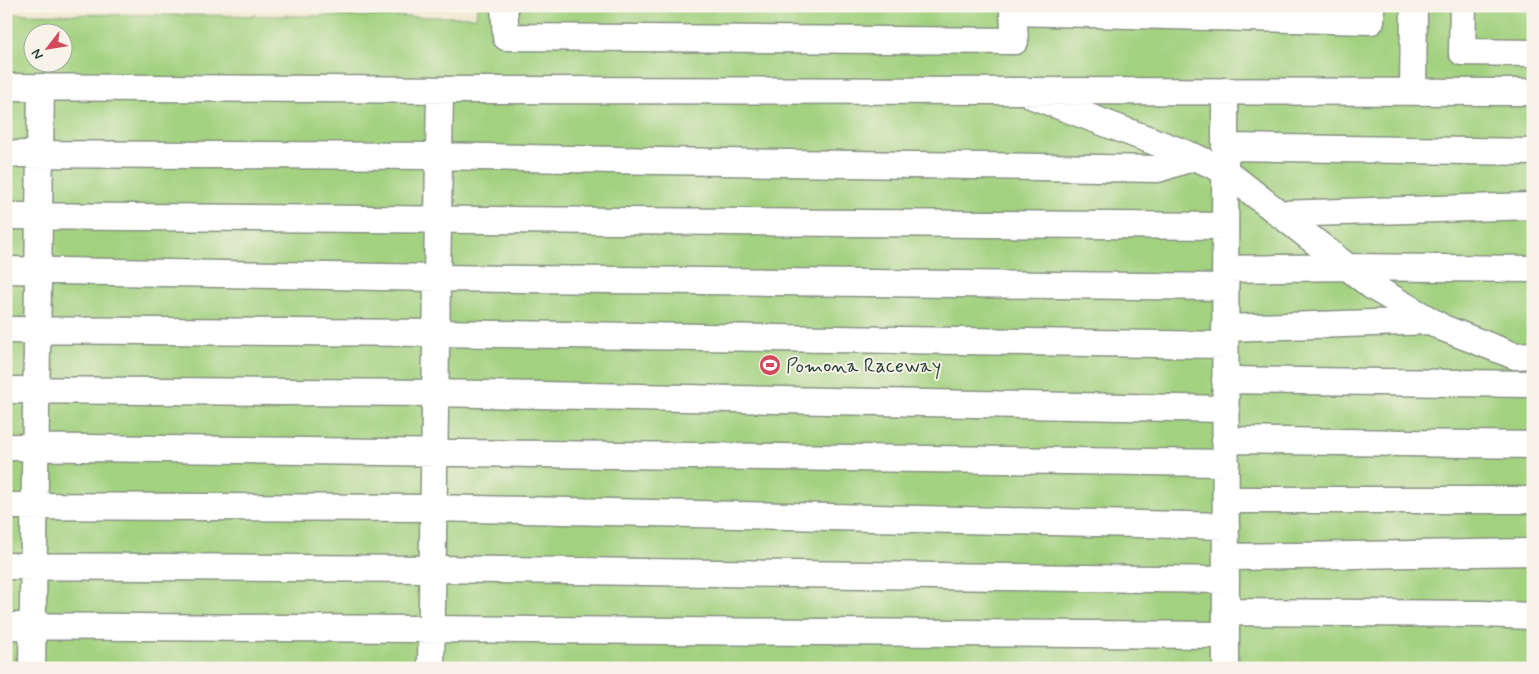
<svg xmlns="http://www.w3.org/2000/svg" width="1539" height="674" font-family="Mynerve,sans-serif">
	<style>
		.green { fill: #a2d17f; stroke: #60875a; fill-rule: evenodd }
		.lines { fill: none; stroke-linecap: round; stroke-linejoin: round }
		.minor-casing { stroke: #889383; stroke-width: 29 }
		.minor { stroke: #fff; stroke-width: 26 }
		.labels { text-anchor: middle; stroke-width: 4; stroke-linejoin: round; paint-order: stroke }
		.poi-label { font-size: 20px; fill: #1f3d34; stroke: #f7f3e8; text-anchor: start }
	</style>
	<rect width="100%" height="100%" fill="#f7f3e8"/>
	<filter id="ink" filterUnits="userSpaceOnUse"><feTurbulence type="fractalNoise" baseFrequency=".02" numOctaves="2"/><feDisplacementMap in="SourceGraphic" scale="10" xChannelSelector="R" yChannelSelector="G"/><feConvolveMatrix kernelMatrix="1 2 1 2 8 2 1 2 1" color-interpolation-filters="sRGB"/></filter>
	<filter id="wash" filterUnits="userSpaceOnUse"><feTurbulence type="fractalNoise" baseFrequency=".0096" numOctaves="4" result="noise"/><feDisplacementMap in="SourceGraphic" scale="20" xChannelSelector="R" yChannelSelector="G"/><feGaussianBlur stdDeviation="1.12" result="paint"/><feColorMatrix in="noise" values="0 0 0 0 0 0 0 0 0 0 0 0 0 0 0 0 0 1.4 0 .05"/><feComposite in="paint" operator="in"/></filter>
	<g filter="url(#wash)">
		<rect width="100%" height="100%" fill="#f1e9d2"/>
		<path class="green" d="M477 6H1533V668H6V14L476 17ZM32 32H62V62H32Z"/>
	</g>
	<g filter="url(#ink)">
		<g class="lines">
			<g class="minor-casing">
				<path id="minor" d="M504 6 506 37 1015 41 1013 12
					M1013 6V12L1371 21V6
					M1463 6 1462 52 1533 53
					M6 87 461 90 1533 92
					M1225 91 1226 668
					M1413 91 1414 6
					M1033 96 1195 157 1225 171 1373 287 1443 328 1515 356 1533 355
					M1225 147 1533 152
					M6 154 439 156 660 161 1158 169 1195 157
					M1279 214 1533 206
					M6 216 1225 226
					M1225 269 1347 267 1533 269
					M6 270 437 278 1225 287
					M1225 328 1431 321
					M6 330 436 333 1225 345
					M1225 380 1533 384
					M6 390 435 393 1226 409
					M1225 440 1533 445
					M6 447 1226 463
					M1226 500H1533
					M6 506 433 508 1226 526
					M1226 557 1533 552
					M6 566 432 569 1226 580
					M1226 612 1482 614 1533 616
					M6 626 1226 635
					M32 668 41 87
					M431 668 440 90"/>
			</g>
			<use href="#minor" class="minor"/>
		</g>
	</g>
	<defs>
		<g id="stadium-disc" transform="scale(1.125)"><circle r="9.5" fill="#d1495b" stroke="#f7f3e8"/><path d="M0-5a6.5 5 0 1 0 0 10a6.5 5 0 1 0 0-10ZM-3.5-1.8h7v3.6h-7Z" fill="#fff"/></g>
	</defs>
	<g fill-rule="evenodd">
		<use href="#stadium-disc" x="770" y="365"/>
	</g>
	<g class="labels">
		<g class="poi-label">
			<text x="786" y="372">Pomona Raceway</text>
		</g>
	</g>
	<rect width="1539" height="674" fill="none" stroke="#f7f3e8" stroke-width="25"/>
	<g transform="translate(48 48) rotate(239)"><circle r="24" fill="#f7f3e8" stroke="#a1aaa0"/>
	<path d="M0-4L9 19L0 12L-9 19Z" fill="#d1495b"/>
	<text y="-8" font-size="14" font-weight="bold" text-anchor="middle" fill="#1f3d34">N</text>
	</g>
</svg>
